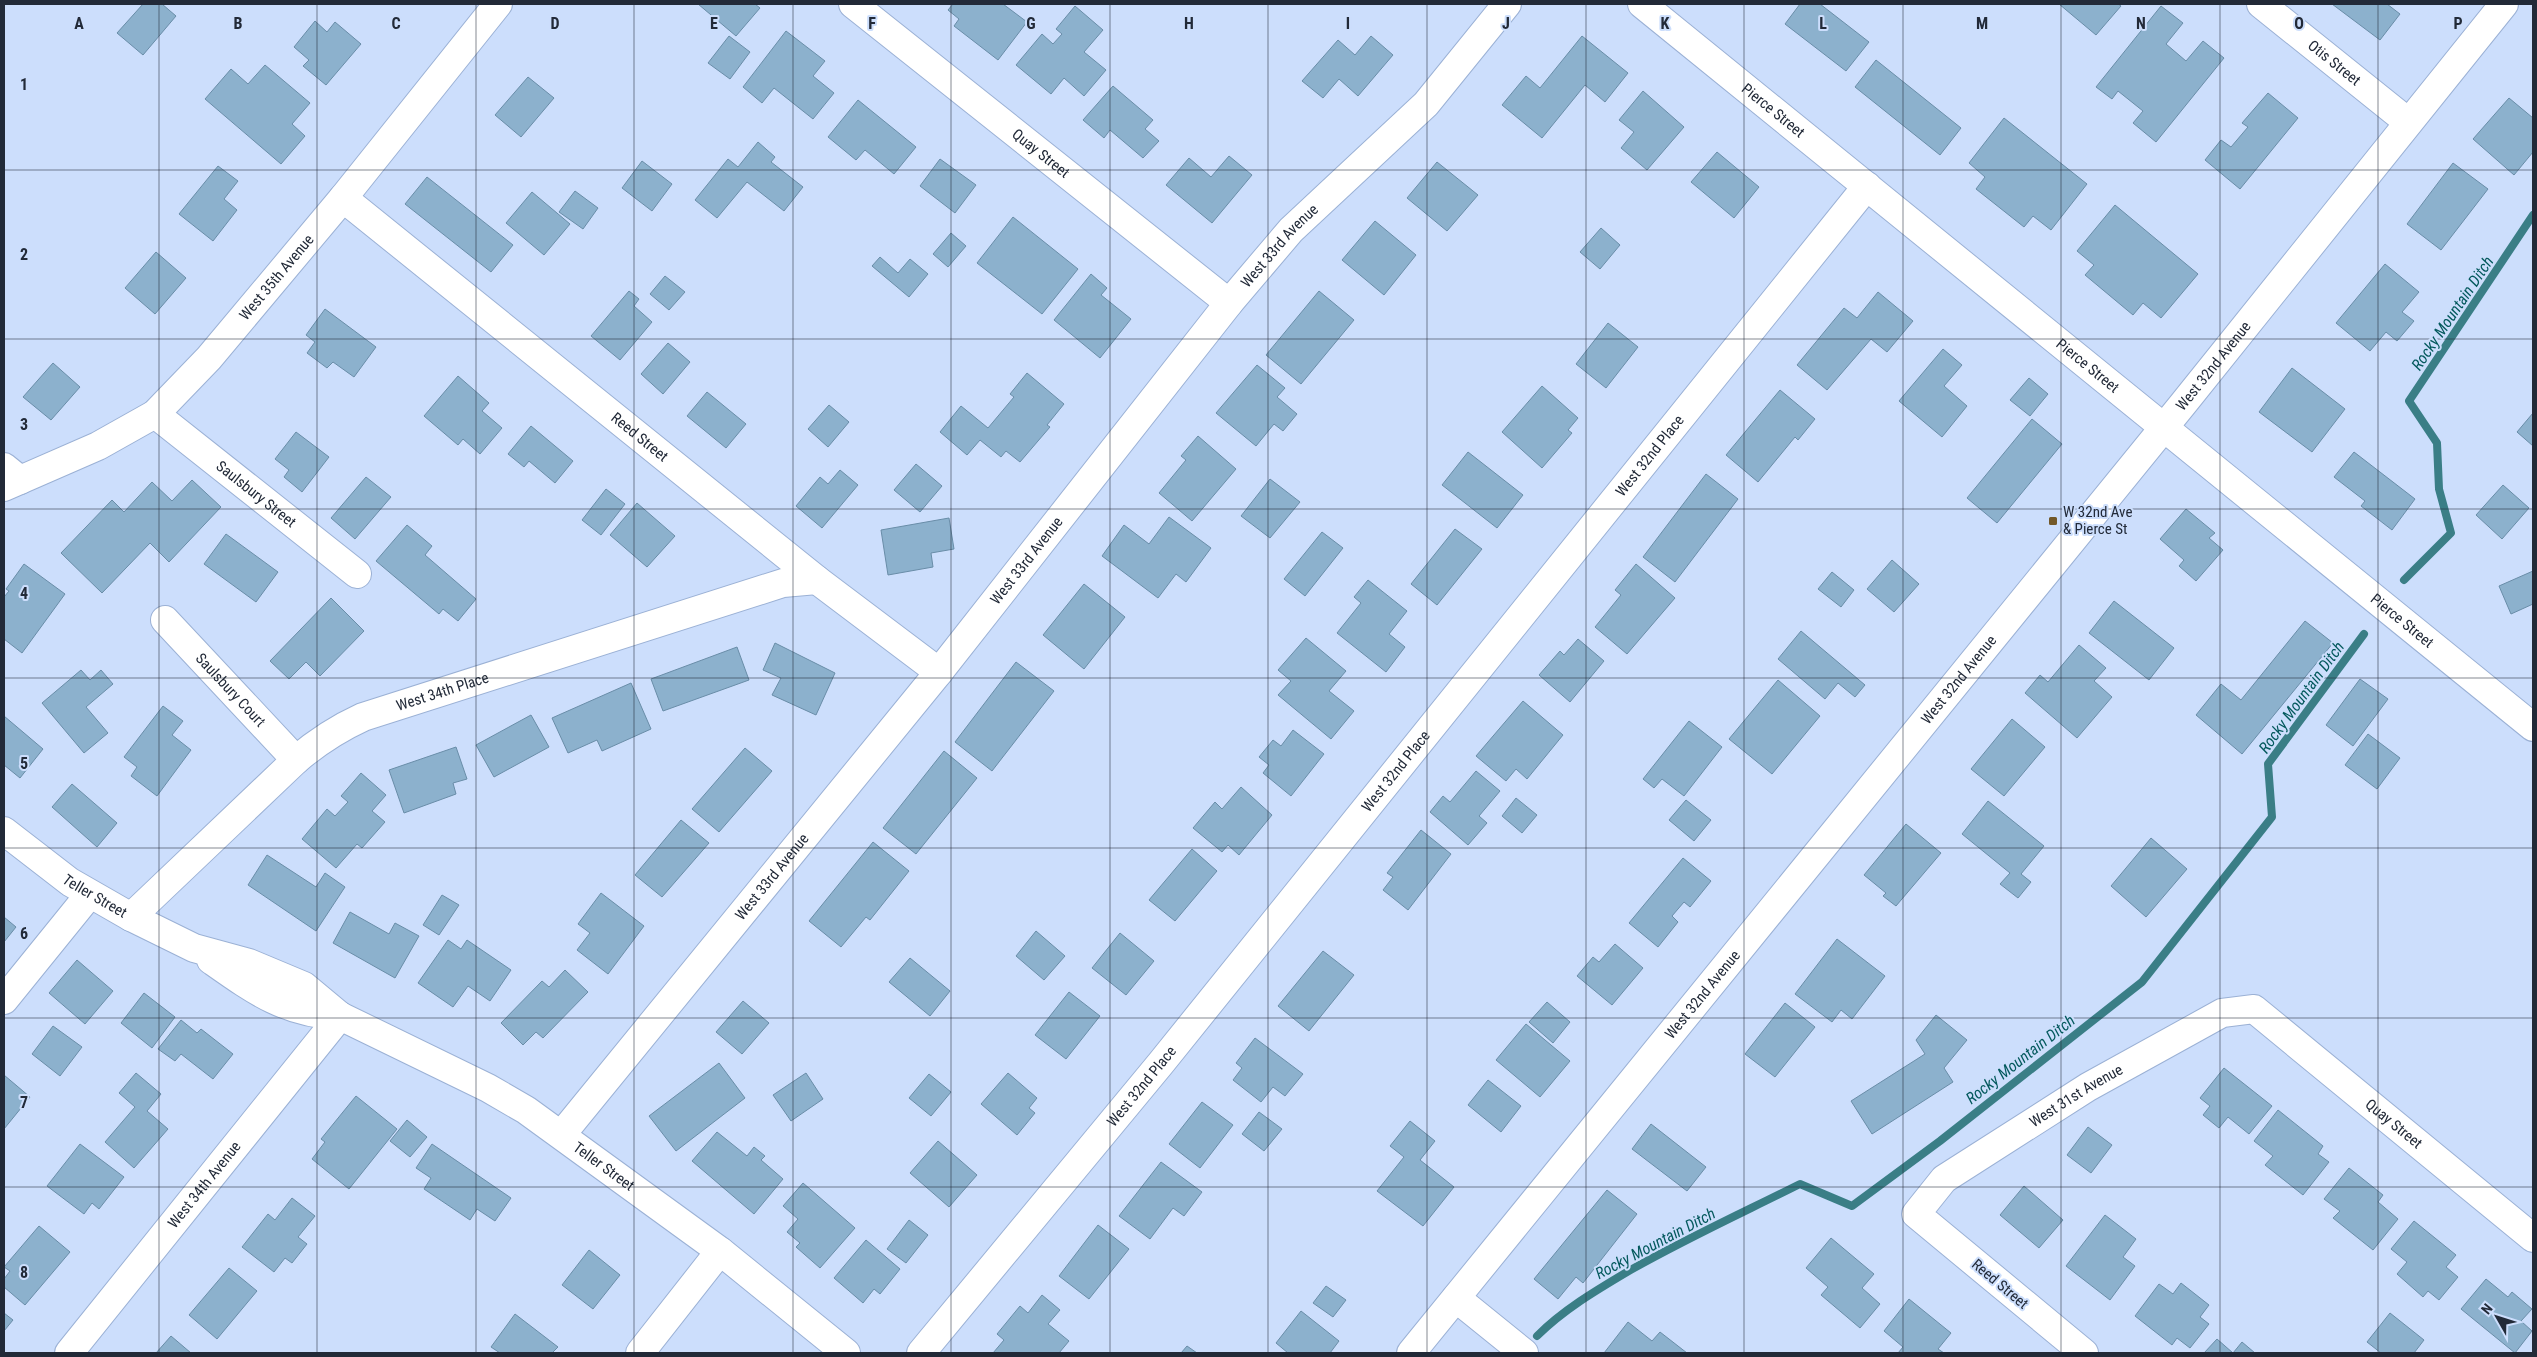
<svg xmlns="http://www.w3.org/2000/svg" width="2537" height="1357" font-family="'Roboto Condensed',sans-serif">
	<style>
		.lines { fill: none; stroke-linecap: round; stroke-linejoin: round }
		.stream { stroke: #3a7e86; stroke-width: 8 }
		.building { fill: #8cb1cd; stroke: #698da8 }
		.minor-casing { stroke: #9bb1d5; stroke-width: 30 }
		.tertiary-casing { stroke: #9bb1d5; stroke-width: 30 }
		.minor { stroke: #fff; stroke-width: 28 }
		.tertiary { stroke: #fff; stroke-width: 28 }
		.grid { fill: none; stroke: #222a38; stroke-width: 1; stroke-opacity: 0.55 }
		.poi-dot { fill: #725829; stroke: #ccdefc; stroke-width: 2 }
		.labels { text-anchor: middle; stroke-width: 4; stroke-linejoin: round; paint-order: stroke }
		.street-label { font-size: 15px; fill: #222a38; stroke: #ccdefc }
		.poi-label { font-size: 15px; fill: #222a38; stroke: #ccdefc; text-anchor: start }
		.water-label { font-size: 16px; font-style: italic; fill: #04595d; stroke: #ccdefc }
		.grid-label { font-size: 16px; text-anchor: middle; font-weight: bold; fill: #222a38; stroke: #ccdefc; stroke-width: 4; stroke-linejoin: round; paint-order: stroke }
	</style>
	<rect width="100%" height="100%" fill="#ccdefc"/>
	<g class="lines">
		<path class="stream" d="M2404 580 2451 533 2439 489 2437 443 2409 401 2533 215
			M1537 1336C1563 1310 1595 1291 1627 1272 1683 1240 1742 1213 1800 1184L1852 1206 1940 1141 2142 982 2272 817 2268 764 2364 634"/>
	</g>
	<path class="building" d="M143 4H162L176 16 143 55 117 33Z
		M698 4H755L760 8 736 36Z
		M953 4H1003L1027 22 998 60 954 26 959 19 948 10Z
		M1800 4H1820L1869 42 1846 71 1785 24Z
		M2059 4H2118L2121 6 2096 35Z
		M2332 4H2387L2400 14 2380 40Z
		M1075 6 1103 30 1084 52 1106 70 1084 96 1064 78 1051 94 1016 65 1042 34 1053 44 1062 34 1056 29Z
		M2161 6 2183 23 2166 44 2186 61 2203 41 2224 58 2156 142 2133 123 2143 111 2118 91 2112 99 2096 87Z
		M315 21 327 32 335 22 361 44 326 85 303 66 309 60 294 47Z
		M786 31 825 61 813 76 834 93 813 119 774 88 762 103 743 87Z
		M729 36 750 52 730 79 708 63Z
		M1371 36 1393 55 1358 96 1339 79 1323 98 1302 81 1338 40 1355 55Z
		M1582 36 1628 73 1605 102 1585 85 1542 138 1502 105 1526 76 1540 88Z
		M1876 60 1961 128 1940 155 1855 87Z
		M265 65 310 103 292 124 305 136 281 164 205 99 231 69 248 84Z
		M528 77 554 98 521 137 495 115Z
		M1113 86 1153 120 1145 129 1159 141 1143 158 1110 130 1104 138 1083 120Z
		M1643 91 1684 127 1647 170 1621 148 1634 132 1619 120Z
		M2268 93 2298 118 2240 189 2205 160 2221 140 2231 147 2248 127 2242 123Z
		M2509 98 2533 118V152L2514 175 2473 139Z
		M858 100 916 147 894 174 865 150 856 160 828 137Z
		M2004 118 2087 184 2051 230 2033 216 2024 227 1976 189 1985 177 1969 163Z
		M758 142 775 157 771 162 803 187 784 211 747 182 717 218 695 200 728 159 738 167Z
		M1717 152 1759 187 1734 218 1691 182Z
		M1229 156 1252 175 1212 223 1166 185 1189 158 1211 177Z
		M940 159 976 185 955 213 920 186Z
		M642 161 672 184 652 211 622 188Z
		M1437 162 1478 195 1447 231 1407 198Z
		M2453 163 2488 189 2441 250 2407 224Z
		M218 166 238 181 224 199 237 210 213 241 179 214Z
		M427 177 513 245 491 272 405 204Z
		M575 191 598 208 583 229 559 212Z
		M532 192 570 224 544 255 506 223Z
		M2115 205 2198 274 2161 318 2143 303 2133 315 2085 275 2094 265 2077 251Z
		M1013 217 1078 269 1042 314 977 263Z
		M1375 221 1416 255 1384 295 1342 260Z
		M1601 228 1620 245 1600 269 1580 252Z
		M951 233 966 246 948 267 933 254Z
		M156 252 186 278 155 314 125 288Z
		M880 257 898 273 910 259 928 274 909 297 872 266Z
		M2385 264 2419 292 2402 312 2414 321 2397 341 2386 332 2370 351 2336 323Z
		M1091 274 1107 288 1101 295 1131 319 1100 358 1054 320Z
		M665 276 685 292 669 310 650 294Z
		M629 291 639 299 634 306 652 322 620 360 591 336Z
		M1319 291 1354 320 1301 384 1266 355Z
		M1878 292 1913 321 1887 352 1871 339 1827 390 1797 365 1844 308 1857 318Z
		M325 309 376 347 354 377 333 362 327 368 307 353 315 342 306 335Z
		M1608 323 1638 347 1606 388 1576 364Z
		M668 343 690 362 663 394 641 374Z
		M1943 349 1962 365 1944 386 1967 406 1942 437 1899 401Z
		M53 363 80 387 51 420 23 397Z
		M1257 365 1285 388 1277 397 1297 414 1283 431 1274 424 1256 446 1216 413Z
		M2292 368 2345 409 2312 452 2259 412Z
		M1027 373 1064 404 1047 425 1050 427 1020 462 1006 451 1001 457 980 440 967 455 940 432 961 406 988 428 1014 397 1010 394Z
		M458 376 489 403 482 411 502 428 480 454 463 439 458 445 424 416Z
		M2029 378 2048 394 2030 416 2010 400Z
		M1542 386 1578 418 1568 430 1572 433 1542 468 1502 432Z
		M1780 390 1815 419 1798 440 1795 437 1758 482 1726 455Z
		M707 392 746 424 726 448 687 416Z
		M829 405 849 422 828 447 808 429Z
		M2533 413V446L2517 432Z
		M2032 419 2062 444 1997 523 1967 498Z
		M531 426 573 461 555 483 529 461 524 467 508 454Z
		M296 432 329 457 302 492 284 477 289 470 275 459Z
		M1198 436 1236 469 1192 521 1159 493 1186 460 1181 456Z
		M1468 452 1523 495 1497 528 1442 485Z
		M2354 452 2415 499 2392 530 2361 506 2365 501 2334 477Z
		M916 464 942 486 920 512 894 490Z
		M840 470 858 485 822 528 796 506 820 477 828 484Z
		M1706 474 1738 499 1675 582 1643 557Z
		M366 477 391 497 355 539 331 518Z
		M1270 479 1300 502 1270 538 1241 516Z
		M192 480 221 507 169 562 150 543 102 593 61 553 112 500 124 512 152 482 172 501Z
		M2503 485 2529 508 2502 539 2476 515Z
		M606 489 625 504 601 535 582 520Z
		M637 503 675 536 647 567 610 535Z
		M2186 509 2215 533 2209 538 2223 550 2196 581 2179 566 2184 560 2160 539Z
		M1169 517 1211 548 1186 582 1176 574 1158 598 1102 556 1124 525 1149 544Z
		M949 518 954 549 931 553 933 567 888 575 881 530Z
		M407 525 432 546 425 555 476 599 458 621 443 609 439 614 376 561Z
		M1455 529 1482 549 1437 605 1411 584Z
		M1322 532 1343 548 1305 596 1284 579Z
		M226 534 278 572 256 602 204 564Z
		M1892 560 1919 584 1894 612 1867 589Z
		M24 564 65 594 22 653 4 639V597L9 591 6 589Z
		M1636 564 1675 598 1627 654 1595 627 1621 595 1615 590Z
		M2533 571V604L2511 614 2499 586Z
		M1832 572 1854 590 1841 607 1818 589Z
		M1368 580 1407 611 1389 634 1405 647 1386 672 1337 633 1361 603 1354 597Z
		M1084 584 1125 617 1084 669 1043 635Z
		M331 598 364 631 320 676 306 662 289 679 270 661Z
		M2114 601 2174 648 2149 680 2089 633Z
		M2305 621 2333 643 2242 754 2196 715 2221 684 2241 700Z
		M1801 631 1865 685 1855 697 1838 683 1825 699 1778 659Z
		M1306 638 1346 671 1329 691 1354 711 1331 739 1278 695 1291 681 1278 670Z
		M1578 639 1604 661 1570 702 1539 675 1560 651 1564 655Z
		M775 643 835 673 816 715 772 695 781 678 763 670Z
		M2079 645 2106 668 2094 681 2112 697 2077 738 2025 693 2040 675 2048 682Z
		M737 647 749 680 663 711 651 679Z
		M1016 662 1054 691 992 771 955 742Z
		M81 670 90 680 101 670 113 684 86 707 108 733 84 753 42 703Z
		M2360 679 2388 699 2353 746 2326 725Z
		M1778 680 1820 716 1772 774 1729 739Z
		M631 683 651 729 602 751 597 740 568 753 552 718Z
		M1523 701 1563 735 1527 779 1516 769 1506 781 1476 756Z
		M163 706 183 721 172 735 191 750 157 796 131 776 137 767 124 757Z
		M531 715 549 747 494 777 476 745Z
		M4 716 43 749 20 778 4 765Z
		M2012 719 2045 747 2004 796 1971 769Z
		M1689 721 1722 747 1684 796 1662 779 1654 788 1643 779Z
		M1293 730 1324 754 1291 796 1263 773 1269 765 1259 757 1273 740 1281 746Z
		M2368 734 2400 758 2377 789 2345 765Z
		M456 747 467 779 453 783 456 794 404 813 389 770Z
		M745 748 772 771 719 832 692 809Z
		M944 751 977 778 916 854 883 828Z
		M1476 771 1500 791 1479 816 1487 823 1468 845 1430 812 1443 796 1450 802Z
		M361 773 386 795 372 811 385 822 362 848 357 844 336 868 302 839 327 809 335 816 348 802 341 796Z
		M72 784 117 823 97 847 52 807Z
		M1241 787 1272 815 1239 855 1228 845 1222 852 1193 828 1215 802 1222 809Z
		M1516 798 1537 815 1522 833 1502 816Z
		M1686 800 1711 820 1694 841 1669 820Z
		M1988 801 2044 846 2021 874 2031 882 2018 898 2000 884 2010 873 1962 834Z
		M681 820 709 843 662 897 635 875Z
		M1906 824 1941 853 1896 906 1883 896 1886 893 1864 875Z
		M1421 830 1451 854 1408 910 1383 890 1393 877 1387 873Z
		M2151 838 2187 869 2146 917 2111 886Z
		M873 842 909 871 870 920 866 917 841 947 809 921Z
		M1192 849 1217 871 1175 921 1149 900Z
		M267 855 316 887 325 873 345 887 316 931 248 885Z
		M1683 858 1711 881 1690 907 1684 902 1672 916 1678 922 1658 947 1629 923Z
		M601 893 644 926 608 974 577 950 590 933 578 924Z
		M442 895 459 905 439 935 423 925Z
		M350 912 389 934 395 923 419 936 395 978 333 943Z
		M4 917 16 927 4 942Z
		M1036 931 1065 956 1044 980 1016 956Z
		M1120 933 1154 961 1126 995 1092 968Z
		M1837 939 1885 976 1852 1019 1841 1010 1832 1022 1795 994Z
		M448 940 461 949 467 940 511 970 490 1001 468 986 453 1007 418 983Z
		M1615 944 1643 968 1612 1005 1577 976 1593 957 1599 962Z
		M1323 951 1354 975 1309 1031 1278 1006Z
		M910 958 950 991 930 1016 889 982Z
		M77 960 113 991 85 1024 49 993Z
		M565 970 588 992 543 1038 536 1032 523 1045 501 1023 542 981 549 987Z
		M1069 992 1100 1016 1066 1059 1035 1035Z
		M144 993 175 1017 152 1048 121 1023Z
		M743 1001 769 1023 742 1054 716 1032Z
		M1547 1002 1570 1022 1553 1043 1529 1022Z
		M1785 1003 1815 1027 1775 1077 1745 1054Z
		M1936 1015 1967 1040 1944 1068 1953 1082 1872 1134 1851 1101 1925 1054 1916 1040Z
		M181 1020 197 1033 201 1029 233 1054 213 1079 181 1054 175 1061 158 1049Z
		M1526 1024 1570 1061 1540 1097 1496 1060Z
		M53 1026 82 1047 60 1076 32 1054Z
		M1255 1038 1303 1074 1285 1096 1273 1087 1261 1102 1233 1080 1242 1068 1236 1063Z
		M719 1063 745 1098 676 1151 649 1116Z
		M2224 1068 2272 1106 2249 1134 2228 1117 2219 1128 2203 1115 2210 1106 2200 1098Z
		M136 1073 161 1094 147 1111 168 1129 134 1168 105 1142 135 1107 119 1093Z
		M806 1073 823 1099 791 1121 773 1095Z
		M1008 1073 1037 1098 1029 1108 1035 1113 1017 1135 981 1104Z
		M929 1074 951 1092 931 1116 909 1098Z
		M4 1075 30 1097 4 1129Z
		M1488 1080 1521 1106 1501 1132 1468 1105Z
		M356 1096 397 1129 349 1189 312 1159 325 1142 321 1139Z
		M1202 1102 1233 1125 1200 1168 1169 1144Z
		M2278 1110 2323 1146 2318 1154 2329 1162 2303 1195 2265 1165 2273 1156 2254 1141Z
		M1259 1112 1282 1129 1264 1151 1242 1134Z
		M407 1120 427 1137 410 1157 390 1141Z
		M1410 1121 1435 1141 1420 1160 1454 1187 1423 1226 1377 1191 1404 1157 1390 1146Z
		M1651 1124 1706 1167 1687 1191 1632 1149Z
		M2088 1127 2112 1145 2091 1173 2067 1155Z
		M717 1132 747 1156 754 1147 765 1156 761 1160 783 1179 754 1214 692 1161Z
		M938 1141 977 1175 949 1207 910 1173Z
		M80 1144 124 1177 99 1209 92 1203 84 1214 47 1186Z
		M432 1144 511 1198 495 1221 477 1209 470 1220 424 1189 431 1178 416 1168Z
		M1161 1162 1202 1192 1184 1216 1173 1208 1150 1239 1119 1216Z
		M2349 1168 2383 1195 2378 1202 2398 1219 2373 1250 2333 1218 2340 1211 2324 1199Z
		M803 1183 855 1228 820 1268 796 1247 800 1243 787 1232 798 1219 783 1206Z
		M2024 1186 2063 1220 2039 1248 2000 1215Z
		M1607 1190 1637 1214 1583 1283 1576 1277 1558 1299 1534 1279Z
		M292 1198 315 1216 298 1237 307 1244 292 1263 285 1258 274 1272 242 1247 268 1214 275 1220Z
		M2105 1215 2136 1239 2123 1257 2135 1266 2110 1300 2066 1266Z
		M909 1220 928 1235 906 1263 887 1249Z
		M2414 1221 2456 1255 2446 1267 2458 1277 2439 1300 2428 1291 2423 1297 2397 1274 2407 1262 2391 1249Z
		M1098 1225 1129 1249 1089 1299 1059 1276Z
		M39 1226 70 1252 25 1305 4 1287V1279L10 1271 4 1267Z
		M1831 1238 1874 1274 1862 1288 1880 1304 1860 1328 1821 1295 1828 1287 1806 1268Z
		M866 1240 900 1269 880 1294 874 1289 863 1303 834 1278Z
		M589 1250 620 1275 593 1309 562 1285Z
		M229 1268 257 1291 217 1339 189 1315Z
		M2486 1279 2508 1297 2512 1292 2532 1309 2521 1321 2532 1331 2515 1353 2461 1309Z
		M2181 1283 2209 1305 2200 1317 2209 1324 2190 1348 2177 1338 2172 1345 2135 1316 2159 1284 2173 1294Z
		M1326 1286 1346 1300 1333 1317 1313 1303Z
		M1042 1295 1060 1310 1048 1324 1069 1341 1059 1353H993L1004 1340 997 1334 1020 1306 1028 1313Z
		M1909 1299 1951 1333 1938 1349 1944 1353H1898L1903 1347 1884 1331Z
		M1301 1311 1339 1341 1330 1353H1288L1276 1343Z
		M4 1313 13 1320 4 1331Z
		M2390 1313 2424 1340 2414 1353H2381L2367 1342Z
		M515 1314 558 1347 552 1353H500L491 1347Z
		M1628 1322 1652 1341 1660 1332 1687 1353H1604Z
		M171 1336 191 1353H156Z
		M2217 1339 2233 1353 2242 1342 2255 1353H2204Z
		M1187 1346 1197 1353H1181Z"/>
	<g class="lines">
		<g class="minor-casing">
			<g id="minor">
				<path id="s1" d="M853 4 1229 303"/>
				<path id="s2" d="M2261 4 2408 122"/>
				<path id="s3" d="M343 198 817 580 939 672"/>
				<path id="s4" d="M155 414 357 574"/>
				<path d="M4 467 20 480"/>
				<path id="s5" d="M165 620 296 760"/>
				<path id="s6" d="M131 917 296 760C317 742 339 728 363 717L783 583 817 580"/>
				<path d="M4 1000 89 895"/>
				<path id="s7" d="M562 1134 939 672 1229 303 1291 230 1426 104 1507 4"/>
				<path d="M1456 1298 1524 1353"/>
				<path id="s8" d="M69 1353 340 1016"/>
				<path d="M640 1353 720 1251"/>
				<path id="s9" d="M921 1353 1161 1063 1867 186"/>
				<path id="s10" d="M2084 1353 1916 1214 1944 1179 2088 1087 2222 1013 2254 1009 2533 1238"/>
			</g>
		</g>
		<g class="tertiary-casing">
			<g id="tertiary">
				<path id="s11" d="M1642 4 2533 727"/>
				<path id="s12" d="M4 487 98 446 155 414 209 358 343 198 498 4"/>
				<path id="s13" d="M4 831 70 882 131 917 194 948 249 963 304 986 340 1016 488 1088 526 1110 720 1251 846 1353"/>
				<path d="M211 960C255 991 285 1013 340 1016"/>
				<path id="s14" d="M1411 1353 2183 404 2504 4"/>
			</g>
		</g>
		<use href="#minor" class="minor"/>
		<use href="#tertiary" class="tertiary"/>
	</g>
	<path class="grid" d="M159 4V1353M317 4V1353M476 4V1353M634 4V1353M793 4V1353M951 4V1353M1110 4V1353M1268 4V1353M1427 4V1353M1586 4V1353M1744 4V1353M1903 4V1353M2061 4V1353M2220 4V1353M2378 4V1353M4 170H2533M4 339H2533M4 509H2533M4 678H2533M4 848H2533M4 1018H2533M4 1187H2533"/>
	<rect class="poi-dot" x="2048" y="516" width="10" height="10" rx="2.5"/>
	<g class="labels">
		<g class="street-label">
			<text dy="5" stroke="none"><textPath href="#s2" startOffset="94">Otis Street</textPath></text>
			<text dy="5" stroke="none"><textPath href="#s11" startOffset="169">Pierce Street</textPath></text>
			<text dy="5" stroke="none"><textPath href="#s1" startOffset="240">Quay Street</textPath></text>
			<text dy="5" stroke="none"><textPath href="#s7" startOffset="1142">West 33rd Avenue</textPath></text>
			<text dy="5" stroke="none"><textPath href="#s12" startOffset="351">West 35th Avenue</textPath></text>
			<text dy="5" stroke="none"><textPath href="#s14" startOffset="1272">West 32nd Avenue</textPath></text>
			<text dy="5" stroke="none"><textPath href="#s11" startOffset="574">Pierce Street</textPath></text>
			<text dy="5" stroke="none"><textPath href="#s3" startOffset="381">Reed Street</textPath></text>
			<text dy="5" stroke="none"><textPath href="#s9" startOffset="1156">West 32nd Place</textPath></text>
			<text dy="5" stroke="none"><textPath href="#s4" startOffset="129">Saulsbury Street</textPath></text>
			<text dy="5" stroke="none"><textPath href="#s7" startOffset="738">West 33rd Avenue</textPath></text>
			<text dy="5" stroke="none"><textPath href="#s11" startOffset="979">Pierce Street</textPath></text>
			<text dy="5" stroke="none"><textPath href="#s14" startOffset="868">West 32nd Avenue</textPath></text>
			<text dy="5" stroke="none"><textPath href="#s5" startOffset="96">Saulsbury Court</textPath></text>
			<text dy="5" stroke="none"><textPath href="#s6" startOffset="391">West 34th Place</textPath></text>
			<text dy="5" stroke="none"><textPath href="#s9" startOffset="751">West 32nd Place</textPath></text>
			<text dy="5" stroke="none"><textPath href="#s7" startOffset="332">West 33rd Avenue</textPath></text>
			<text dy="5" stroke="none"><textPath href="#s13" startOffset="112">Teller Street</textPath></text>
			<text dy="5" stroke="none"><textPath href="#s14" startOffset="462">West 32nd Avenue</textPath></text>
			<text dy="5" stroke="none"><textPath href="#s9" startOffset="346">West 32nd Place</textPath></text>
			<text dy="5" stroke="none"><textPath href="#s10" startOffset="419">West 31st Avenue</textPath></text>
			<text dy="5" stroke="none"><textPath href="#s10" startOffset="800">Quay Street</textPath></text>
			<text dy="5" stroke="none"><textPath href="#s13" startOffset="692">Teller Street</textPath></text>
			<text dy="5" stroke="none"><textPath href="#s8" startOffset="216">West 34th Avenue</textPath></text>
			<text transform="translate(2000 1284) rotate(40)" y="5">Reed Street</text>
		</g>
		<g class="poi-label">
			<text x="2063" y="517">W 32nd Ave<tspan x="2063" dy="17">&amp; Pierce St</tspan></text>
		</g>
		<g class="water-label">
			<text transform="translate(2452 313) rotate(-56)" y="6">Rocky Mountain Ditch</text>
			<text transform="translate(2301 697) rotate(-54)" y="6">Rocky Mountain Ditch</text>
			<text transform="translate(2020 1059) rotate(-38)" y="6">Rocky Mountain Ditch</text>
			<text transform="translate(1655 1243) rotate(-28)" y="6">Rocky Mountain Ditch</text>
		</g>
	</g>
	<g class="grid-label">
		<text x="79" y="29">A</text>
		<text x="238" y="29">B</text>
		<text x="396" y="29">C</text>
		<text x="555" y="29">D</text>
		<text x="714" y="29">E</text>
		<text x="872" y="29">F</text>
		<text x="1031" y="29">G</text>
		<text x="1189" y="29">H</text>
		<text x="1348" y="29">I</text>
		<text x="1506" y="29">J</text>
		<text x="1665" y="29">K</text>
		<text x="1823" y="29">L</text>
		<text x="1982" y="29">M</text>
		<text x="2141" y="29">N</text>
		<text x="2299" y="29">O</text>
		<text x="2458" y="29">P</text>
		<text x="24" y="90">1</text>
		<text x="24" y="260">2</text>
		<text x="24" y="430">3</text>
		<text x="24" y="599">4</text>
		<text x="24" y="769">5</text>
		<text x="24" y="939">6</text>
		<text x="24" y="1108">7</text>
		<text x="24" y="1278">8</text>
	</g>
	<rect width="2537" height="1357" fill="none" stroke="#222a38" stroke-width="10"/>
	<g transform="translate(2497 1317) rotate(309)" stroke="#ccdefc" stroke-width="4" paint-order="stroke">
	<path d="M0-4L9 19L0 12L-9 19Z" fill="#222a38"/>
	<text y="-8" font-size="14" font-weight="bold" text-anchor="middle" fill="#222a38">N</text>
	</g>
</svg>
